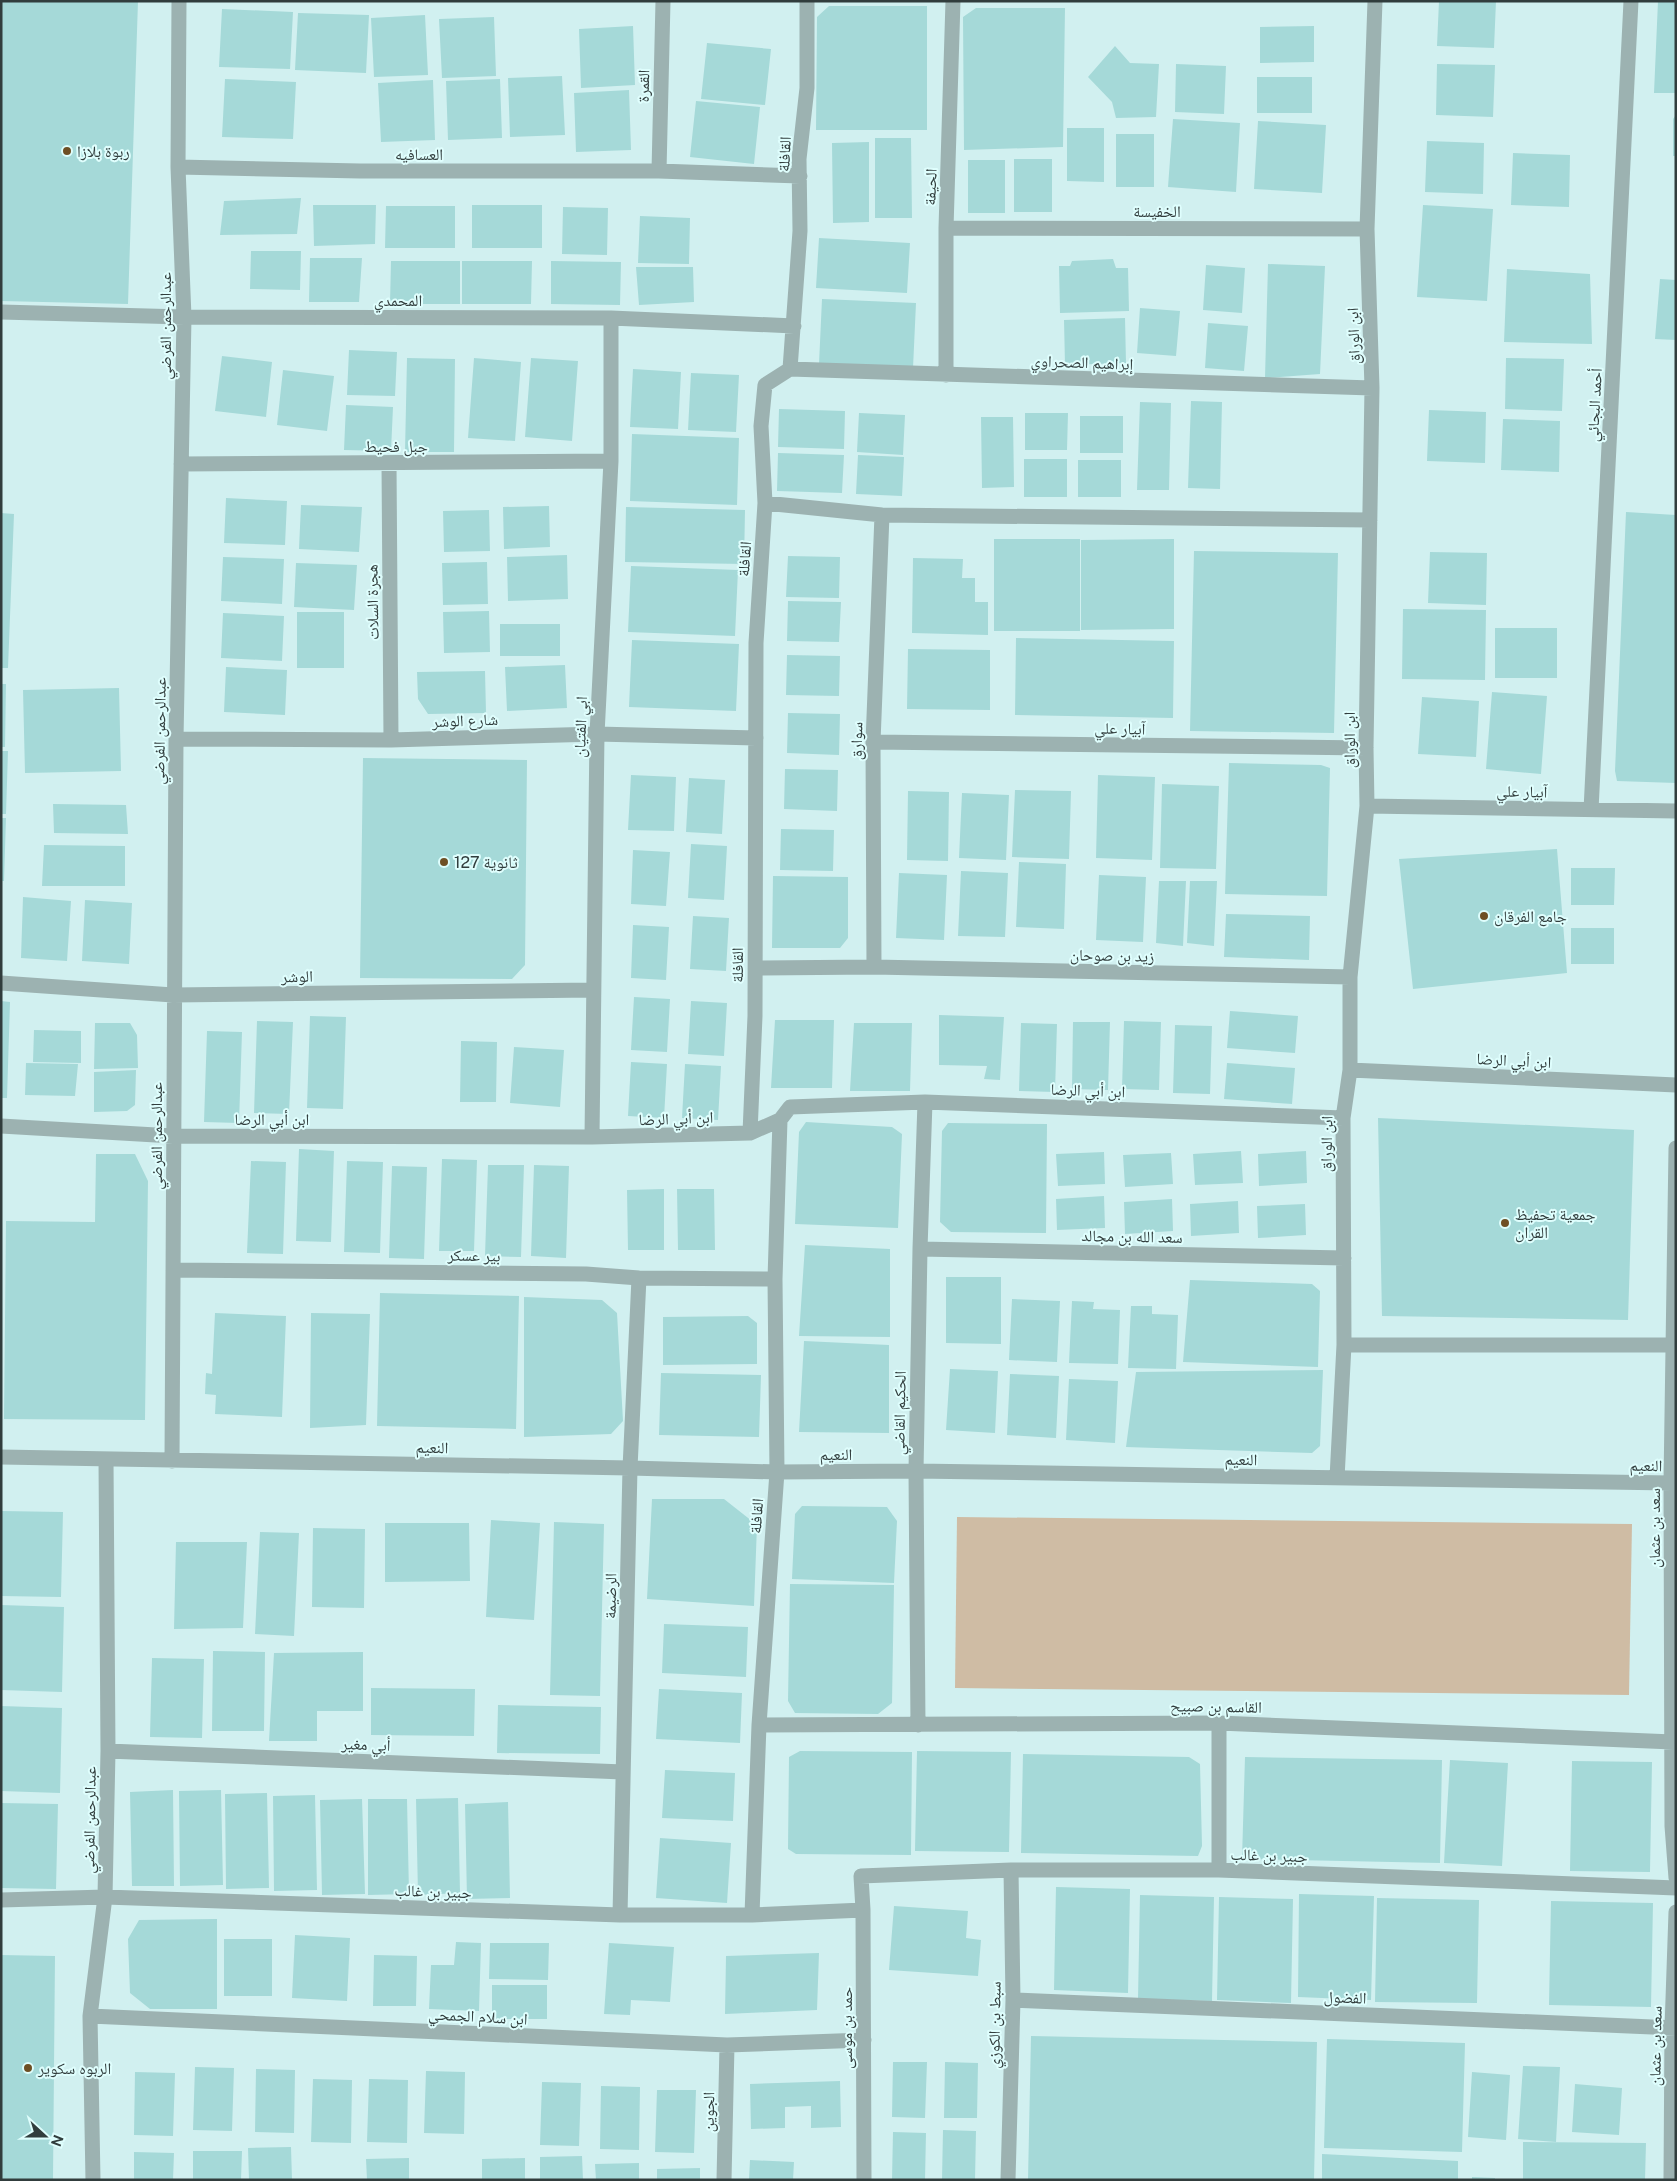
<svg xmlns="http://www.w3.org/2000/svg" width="1677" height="2181" font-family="'Public Sans','Noto Naskh Arabic',sans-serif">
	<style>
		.green { fill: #cfbca4 }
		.building { fill: #a5d9d8 }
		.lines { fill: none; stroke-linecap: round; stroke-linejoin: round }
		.street { stroke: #9cb2b1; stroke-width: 15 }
		.poi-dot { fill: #6e4f24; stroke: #dffefd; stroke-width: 2 }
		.labels { text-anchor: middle; stroke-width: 4; stroke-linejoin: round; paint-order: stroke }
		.street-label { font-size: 16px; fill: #313d3d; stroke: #dffefd }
		.poi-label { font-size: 16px; fill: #313d3d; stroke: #dffefd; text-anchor: start }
	</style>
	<rect width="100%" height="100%" fill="#d1f0f0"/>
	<path class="green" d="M957 1517 1632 1524 1629 1695 955 1688Z"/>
	<path class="building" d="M1 1H138L128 304 1 301Z
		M1439 1H1496L1494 48 1437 46Z
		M1658 1H1676V93H1654Z
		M829 6H927V130H816L817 17Z
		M976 8H1065L1063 147 964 150 963 17Z
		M222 9 293 12 290 69 219 67Z
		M298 13 369 15 366 73 295 70Z
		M425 15 428 75 374 77 371 18Z
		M494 17 496 76 442 78 439 19Z
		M633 26 635 85 581 88 579 29Z
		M1314 26V62L1260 63V27Z
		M707 43 771 49 765 105 701 99Z
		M1115 46 1130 63 1159 64 1156 117 1116 118 1112 102 1088 77Z
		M1176 64 1226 66 1224 114 1175 112Z
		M1437 64 1495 65 1493 117 1436 115Z
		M562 76 565 135 510 137 508 78Z
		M1257 77H1312V113H1257Z
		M225 79 296 82 293 139 222 137Z
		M500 79 502 138 448 140 446 81Z
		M433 80 435 140 381 142 378 83Z
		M629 90 631 150 576 152 574 93Z
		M696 101 760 107 754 164 690 157Z
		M1676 115V156H1673V119Z
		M1173 119 1240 123 1236 192 1168 187Z
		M1258 121 1326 125 1322 193 1254 189Z
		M1067 128H1104V182L1067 181Z
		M1116 134H1154V187H1116Z
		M875 138H911L912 218H875Z
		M1427 141 1484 143 1483 194 1425 192Z
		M869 142V222L833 223 832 143Z
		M1513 153 1570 155 1569 207 1511 205Z
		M1014 159H1052V212H1014Z
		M968 160H1005V213H968Z
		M301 198 297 234 220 235 224 201Z
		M313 205H376L375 244 314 246Z
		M472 205H542V248H472Z
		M1423 205 1493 209 1487 301 1417 297Z
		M386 206H455V248H385Z
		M563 207 608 208 607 255 562 254Z
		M640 216 690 218 689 264 638 263Z
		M819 238 910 243 907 293 816 288Z
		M251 251H301L300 290 250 289Z
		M310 258H362L359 302H309Z
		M1113 259 1116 268H1128L1129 311 1060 313 1059 266H1070L1072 261Z
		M391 261H460V304H390Z
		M462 261H532L531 304H462Z
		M551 261 621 262 620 305 551 304Z
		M1268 264 1325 266 1320 374 1265 378Z
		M1206 265 1245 268 1242 313 1203 310Z
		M636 267H693L694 302 639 305Z
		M1507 269 1590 274 1592 344 1504 342Z
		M1660 279 1676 280V340L1655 339Z
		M822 299 916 303 913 368 819 364Z
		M1140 308 1180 311 1176 356 1137 353Z
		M1125 318 1126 363 1065 365 1064 320Z
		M1208 323 1248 326 1244 371 1205 368Z
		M349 350 397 352 395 396 347 395Z
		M222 356 272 362 266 417 215 411Z
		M407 358 455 359 454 452H405Z
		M474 358 521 362 515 441 468 438Z
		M531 358 578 361 572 441 525 437Z
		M1506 358 1564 359 1562 411 1505 409Z
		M633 369 681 372 678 429 630 427Z
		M283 370 334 376 327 431 277 425Z
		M691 373 739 375 736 432 688 430Z
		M1191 401 1222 402 1220 489 1188 488Z
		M1140 402 1171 403 1169 490H1137Z
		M346 405 393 407 391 451 344 450Z
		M779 409 845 411 844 449 778 447Z
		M1429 410 1486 412 1485 463 1427 461Z
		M859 413 905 415 903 455 857 452Z
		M1025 413H1068L1067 450H1025Z
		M1080 416H1123V453H1080Z
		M981 417H1013L1014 487 982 488Z
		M1503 419 1560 421 1559 472 1501 470Z
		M632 434 739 438 737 505 630 501Z
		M778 453 844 455 842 493 777 491Z
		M858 455 904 457 902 496 856 494Z
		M1024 459H1067V497H1024Z
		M1078 460H1121V497H1078Z
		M226 498 287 501 285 545 224 543Z
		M301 505 362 507 359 552 299 549Z
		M549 506 550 547 504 549 503 507Z
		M626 507 745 510 744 564 625 562Z
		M489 510 490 551 444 552 443 511Z
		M1626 512 1676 515V783L1617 781 1615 771Z
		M1 513 14 514 8 668H1Z
		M994 539H1080V631H994Z
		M1174 539V629L1081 630V540Z
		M1194 551 1338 553 1334 733 1190 731Z
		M1430 552 1487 553 1486 605 1428 603Z
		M567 555 568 599 508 601 507 557Z
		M788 556 840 557 839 598 786 597Z
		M223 557 284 559 282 604 221 601Z
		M913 558 963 559 962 578H975V602H988V635L912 633Z
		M487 562 488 604 443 605 442 563Z
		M296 563 357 565 354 610 294 607Z
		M631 566 738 570 735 636 628 632Z
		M788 601 841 602 839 642 787 641Z
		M1403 609 1486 610 1485 680 1402 679Z
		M489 611 490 652 444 653 443 612Z
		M297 612H344V668H297Z
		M223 613 284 616 282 661 221 658Z
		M500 624H560V656H500Z
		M1495 628H1557V678H1495Z
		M1016 638 1174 641 1173 718 1015 715Z
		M632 640 739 644 736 711 629 707Z
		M908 649 990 650V710L907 709Z
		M787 655 840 656 839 696 786 695Z
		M565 665 567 708 507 711 505 667Z
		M226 667 287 670 285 715 224 712Z
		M485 671 486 713 428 714 418 699 417 672Z
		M1 684H6L5 747H1Z
		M119 688 121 771 25 773 23 690Z
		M1492 692 1547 696 1541 774 1486 769Z
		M1422 697 1479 701 1476 757 1418 754Z
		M788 713 840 714 839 755 787 753Z
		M1 751H8L6 814H1Z
		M363 758 527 760 525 965 512 979 360 978Z
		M1229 763 1321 765 1330 768 1327 896 1225 894Z
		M785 769 838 770 837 811 784 809Z
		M631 775 676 777 674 831 628 830Z
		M1098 775 1155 777 1152 860 1096 858Z
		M689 778 725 780 722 834 686 832Z
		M1162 784 1219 786 1216 869 1160 868Z
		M1015 790 1071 791 1069 859 1012 857Z
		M908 791 949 792 948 861 907 860Z
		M962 793 1009 795 1006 860 959 858Z
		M53 804 126 805 128 834 54 833Z
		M1 818H6L4 881H1Z
		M781 829 834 830 833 871 780 870Z
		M691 844 727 846 724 900 688 898Z
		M44 845 125 846V886H42Z
		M1557 849 1567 973 1413 989 1399 859Z
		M633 850 670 852 666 906 631 904Z
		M1019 862 1066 864 1064 929 1016 927Z
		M1571 868H1615L1614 905H1571Z
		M961 871 1008 873 1005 937 958 936Z
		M899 873 947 875 944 940 896 938Z
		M1099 875 1146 877 1143 942 1096 940Z
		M773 876 848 877V938L840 948H772Z
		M1159 881H1186L1183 946 1156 943Z
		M1190 881H1217L1214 946 1187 943Z
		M23 897 71 901 67 961 21 958Z
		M85 900 132 903 129 964 82 961Z
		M1226 914 1310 916 1309 960 1224 957Z
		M693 916 729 918 726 971 690 969Z
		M633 925 669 927 666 980 631 978Z
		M1571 928H1614V964H1571Z
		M634 997 670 999 667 1052 631 1050Z
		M1 1001 10 1002 7 1098H1Z
		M691 1001 727 1003 724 1056 688 1054Z
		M1230 1011 1298 1016 1295 1053 1227 1048Z
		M939 1015 1004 1017 1000 1080 984 1079 987 1066 939 1065Z
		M310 1016 346 1017 343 1109 307 1108Z
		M775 1020H834L832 1088H771Z
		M257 1021 293 1022 289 1114 254 1113Z
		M1124 1021 1161 1022 1159 1090 1122 1089Z
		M1073 1022H1110L1108 1090 1072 1089Z
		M95 1023H130L137 1035 138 1068 94 1069Z
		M854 1023H912L910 1091H850Z
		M1021 1023 1057 1024 1055 1092 1019 1091Z
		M1175 1025 1212 1026 1210 1094 1173 1093Z
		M34 1030 81 1031V1063L33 1062Z
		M207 1031 242 1032 239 1123 204 1122Z
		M461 1041 497 1042 496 1102H460Z
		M514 1047 564 1050 560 1107 510 1103Z
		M631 1062 667 1064 664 1118 628 1116Z
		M26 1063 78 1064 75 1096 25 1095Z
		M1227 1063 1295 1068 1292 1104 1224 1099Z
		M685 1064 721 1066 718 1120 682 1118Z
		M136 1070 135 1105 127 1111 94 1112V1072Z
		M1378 1118 1634 1130 1628 1320 1382 1316Z
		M806 1122 892 1127 902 1134 898 1228 795 1224 799 1132Z
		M948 1123 1047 1124 1046 1233 951 1232 940 1222 942 1131Z
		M299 1149 334 1151 331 1242 296 1241Z
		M1241 1151 1243 1183 1195 1185 1193 1154Z
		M1306 1151 1307 1183 1259 1186 1258 1154Z
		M1104 1152 1105 1184 1058 1186 1056 1154Z
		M1171 1153 1173 1184 1125 1187 1123 1155Z
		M96 1154H135L148 1181 145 1420 4 1419 6 1221 95 1222Z
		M442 1159 477 1160 474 1251H439Z
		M251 1161 286 1162 283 1254 247 1253Z
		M347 1161 383 1162 380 1253 344 1252Z
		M488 1165H524L521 1257 485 1256Z
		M534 1165 569 1166 566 1258 531 1256Z
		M392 1166 427 1167 424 1259 389 1258Z
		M664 1189V1250H628L627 1190Z
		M677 1189H714L715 1250H678Z
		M1104 1196 1105 1228 1057 1230 1056 1199Z
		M1172 1199 1173 1231 1125 1234 1124 1202Z
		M1238 1201 1239 1233 1191 1236 1190 1204Z
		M1305 1204 1306 1235 1258 1238 1257 1206Z
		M805 1245 890 1249V1337L799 1336Z
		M946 1277H1001V1344L946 1343Z
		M1190 1280 1312 1284 1320 1291 1318 1367 1183 1362Z
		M380 1293 519 1296 516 1429 377 1426Z
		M524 1297 602 1300 617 1313 623 1421 611 1434 524 1437Z
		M1012 1299 1060 1301 1057 1362 1009 1360Z
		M1072 1301 1094 1302 1093 1309 1120 1310 1118 1364 1069 1363Z
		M1131 1306H1152V1314L1178 1315 1176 1369 1128 1368Z
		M215 1313 286 1316 282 1417 215 1414 216 1395 205 1394 206 1373 212 1374Z
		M311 1313 370 1314 366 1425 310 1428Z
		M748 1316 757 1323V1364L663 1365V1317Z
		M804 1341 889 1345V1433L799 1432Z
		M950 1369 998 1371 995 1433 946 1430Z
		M1323 1370 1320 1446 1312 1453 1126 1447 1136 1372Z
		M661 1373 761 1375 759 1437 659 1435Z
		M1010 1374 1059 1376 1056 1438 1007 1435Z
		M1069 1379 1118 1381 1115 1443 1066 1440Z
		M652 1499H724L757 1525 754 1606 647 1599Z
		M802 1506 887 1507 897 1521 894 1583 792 1579 795 1514Z
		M1 1511 63 1512 61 1597 1 1596Z
		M491 1520 540 1523 534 1620 486 1617Z
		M554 1522 604 1524 600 1696 550 1695Z
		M385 1523H469L470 1581 385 1582Z
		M313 1528 365 1529 364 1608 312 1607Z
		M260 1532 299 1533 294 1636 255 1634Z
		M176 1542H247L243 1628 174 1629Z
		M790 1584 894 1585 892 1703 878 1714 795 1713 788 1701Z
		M1 1605 64 1607 62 1692 1 1690Z
		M664 1624 748 1627 746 1677 662 1673Z
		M213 1651 265 1652 264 1731H212Z
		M363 1652V1711H317V1741H269L274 1653Z
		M152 1658 204 1659 202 1738 150 1737Z
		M371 1688 475 1689 474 1736 371 1735Z
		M659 1689 742 1693 740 1743 656 1739Z
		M498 1705 601 1707 600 1754 497 1753Z
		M1 1706 62 1708 60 1793 1 1791Z
		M800 1751 912 1752 911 1855 796 1854 788 1849 789 1757Z
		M917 1751 1011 1752 1009 1852 915 1851Z
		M1023 1754 1189 1757 1200 1764 1202 1846 1198 1856 1021 1853Z
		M1245 1757 1442 1760 1440 1863 1242 1859Z
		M1450 1760 1508 1763 1502 1866 1444 1863Z
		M1572 1761 1652 1762 1650 1872 1570 1871Z
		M665 1770 735 1773 733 1821 662 1818Z
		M173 1790 174 1886H132L130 1792Z
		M221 1790 223 1885 180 1886 179 1791Z
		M267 1793 269 1888 226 1889 225 1794Z
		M315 1795 317 1890 274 1891 273 1796Z
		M458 1798 460 1893 418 1895 416 1799Z
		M362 1799 365 1894 322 1895 320 1800Z
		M368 1799H407L409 1894 368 1895Z
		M508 1802 510 1898 467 1899 465 1804Z
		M1 1803 58 1804 56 1889 1 1888Z
		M660 1838 731 1843 727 1903 656 1898Z
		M1056 1887 1130 1889 1128 1993 1054 1990Z
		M1299 1894 1374 1896 1371 2000 1298 1997Z
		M1140 1895 1214 1897 1212 2001 1138 1999Z
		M1219 1897 1293 1899 1291 2003 1217 2000Z
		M1377 1898 1479 1900 1477 2003 1375 2002Z
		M1551 1901 1653 1903 1651 2007 1549 2005Z
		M894 1906 968 1911 966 1938 981 1940 978 1976 889 1970Z
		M217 1919V2009H150L130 1993 128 1939 139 1920Z
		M295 1935 350 1938 347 2001 292 1998Z
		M224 1939H272V1996H224Z
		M456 1942 481 1943 479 2011 429 2009 431 1965H454Z
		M490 1943H549L548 1980 489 1979Z
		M609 1943 674 1947 670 2002 631 2000 630 2015 604 2014Z
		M819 1953 817 2010 725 2014 726 1956Z
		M1 1955 55 1956 53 2180H1Z
		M374 1955 417 1956 416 2006H373Z
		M492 1985H547V2019H492Z
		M1031 2036 1317 2042 1314 2180H1028Z
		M1327 2039 1465 2043 1462 2152 1324 2148Z
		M893 2062H927L925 2118 892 2117Z
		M945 2062 978 2063 977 2118H944Z
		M1523 2066 1560 2067 1556 2142 1518 2139Z
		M195 2067 234 2068 232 2131 193 2130Z
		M256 2069 295 2070 294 2133 255 2132Z
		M426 2071 465 2072 464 2134 424 2133Z
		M135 2072 175 2073 173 2136 134 2135Z
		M1472 2072 1510 2075 1506 2140 1468 2137Z
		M313 2079 352 2080 351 2143 311 2142Z
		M369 2079 408 2080 407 2143 367 2142Z
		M840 2081 841 2127 811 2128V2106L785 2107V2128L751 2129 750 2084Z
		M542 2082 581 2083 579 2146 540 2145Z
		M1575 2084 1622 2088 1619 2135 1572 2132Z
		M601 2086 640 2087 639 2150 600 2149Z
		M657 2090H696L694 2153 655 2152Z
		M943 2130 976 2131 975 2180H942Z
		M893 2132 926 2133 925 2180H892Z
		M1523 2142 1646 2143 1645 2180H1523Z
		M291 2147 292 2180H249L248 2148Z
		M193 2151H242L241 2180H193Z
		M134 2152 174 2153 173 2180H134Z
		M1322 2154 1458 2161V2180H1322Z
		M582 2156 583 2180H540V2157Z
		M409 2158V2180H367L366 2159Z
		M525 2158V2180H482V2159Z
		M750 2160 794 2162 793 2180H749Z
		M639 2163V2180H596L595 2164Z
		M700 2168V2180H657V2169Z
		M1472 2177 1495 2178V2180H1472Z"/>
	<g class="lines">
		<path class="street" d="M178 167 360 171H659L800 176
			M659 171 663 1
			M946 228 1367 229
			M1 312 184 317 611 318 794 326
			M790 369 1372 388
			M946 375V228L953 1
			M389 463 391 740
			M181 464 611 461
			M765 503 882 515 1370 520
			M176 739 391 740 597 734 756 738
			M873 742 1366 748
			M1367 806 1676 811
			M1591 810 1631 1
			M874 967 873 742 882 515
			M755 968 874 967 1350 977
			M1 983 173 995 593 990
			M1350 1070 1676 1085
			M1 1126 173 1136 592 1137 750 1133 780 1120 790 1107 925 1102 1343 1118
			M750 1133 755 1016 756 643 765 503 761 426 765 385 790 369 800 231 799 159 807 88V1
			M592 1137 597 734 611 461V318
			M1676 1148 1671 1483 1672 1826 1676 1878
			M920 1249 1344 1258
			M173 1270 586 1274 639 1278 775 1279
			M1344 1345H1672L1676 1343
			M1 1457 630 1468 777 1472 916 1471 1671 1483
			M172 1461 176 739 184 317 178 167 179 1
			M1337 1478 1344 1345 1343 1118 1350 1070V977L1367 806 1366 748 1372 388 1367 229 1375 1
			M1219 1723V1870
			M759 1725 1219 1723 1673 1742
			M918 1725 916 1471 920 1249 925 1102
			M108 1751 623 1772
			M1 1900 105 1897 620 1915H752L863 1910
			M620 1915 630 1468 639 1278
			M752 1915 759 1725 777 1472 775 1279 780 1120
			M1013 2000 1676 2028
			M90 2016 727 2045 864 2040
			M93 2180 90 2016 105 1897 108 1751 106 1460
			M724 2180 727 2045
			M864 2180 863 1910 861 1876 1011 1870H1219L1676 1888
			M1008 2180 1013 2000 1011 1870
			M1671 2180 1672 2028 1676 1912"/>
	</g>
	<g class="poi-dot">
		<circle cx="67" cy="151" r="5"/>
		<circle cx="444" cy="862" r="5"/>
		<circle cx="1484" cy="916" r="5"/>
		<circle cx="1505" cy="1223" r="5"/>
		<circle cx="28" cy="2068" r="5"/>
	</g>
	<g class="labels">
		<g class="street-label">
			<text transform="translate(643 86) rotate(-89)" y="6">القمرة</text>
			<text x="419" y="160">العسافيه</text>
			<text transform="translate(784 154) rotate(-87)" y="6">القافلة</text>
			<text transform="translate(930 187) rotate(-88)" y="6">الحيفة</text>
			<text x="1157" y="217">الخفيسة</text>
			<text x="398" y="306">المحمدي</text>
			<text transform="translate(165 326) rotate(-90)" y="6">عبدالرحمن الفرضي</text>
			<text transform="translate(1353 336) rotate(-92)" y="6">ابن الوراق</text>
			<text transform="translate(1082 362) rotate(2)" y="6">إبراهيم الصحراوي</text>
			<text transform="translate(1594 405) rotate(-87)" y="6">أحمد البجائي</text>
			<text x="396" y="452">جبل فحيط</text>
			<text transform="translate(744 559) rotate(-86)" y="6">القافلة</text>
			<text transform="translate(372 602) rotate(-91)" y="6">هجرة السلات</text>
			<text transform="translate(465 720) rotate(-2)" y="6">شارع الوشر</text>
			<text transform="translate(580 727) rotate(-88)" y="6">ابي الفتيان</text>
			<text transform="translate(1120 728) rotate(1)" y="6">آبيار علي</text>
			<text transform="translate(159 731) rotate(-89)" y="6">عبدالرحمن الفرضي</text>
			<text transform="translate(1349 740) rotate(-90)" y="6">ابن الوراق</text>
			<text transform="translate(856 741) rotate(-89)" y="6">سوارق</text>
			<text transform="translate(1522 791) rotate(1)" y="6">آبيار علي</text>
			<text transform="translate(1112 955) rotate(1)" y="6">زيد بن صوحان</text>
			<text transform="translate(737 965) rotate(-90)" y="6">القافلة</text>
			<text transform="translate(297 976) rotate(-1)" y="6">الوشر</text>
			<text transform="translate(1514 1060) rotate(3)" y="6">ابن أبي الرضا</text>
			<text transform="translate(1088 1090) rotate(2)" y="6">ابن أبي الرضا</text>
			<text transform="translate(676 1118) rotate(-2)" y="6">ابن أبي الرضا</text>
			<text x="272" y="1125">ابن أبي الرضا</text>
			<text transform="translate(156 1136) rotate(-90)" y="6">عبدالرحمن الفرضي</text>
			<text transform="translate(1326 1144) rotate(-89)" y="6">ابن الوراق</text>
			<text transform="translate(1132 1236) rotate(1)" y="6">سعد الله بن مجالد</text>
			<text transform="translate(474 1255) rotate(1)" y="6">بير عسكر</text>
			<text transform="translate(899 1413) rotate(-89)" y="6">الحكيم القاضي</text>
			<text transform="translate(432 1447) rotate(1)" y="6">النعيم</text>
			<text x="836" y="1460">النعيم</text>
			<text transform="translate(1241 1459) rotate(1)" y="6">النعيم</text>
			<text transform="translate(1646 1465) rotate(1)" y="6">النعيم</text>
			<text transform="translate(756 1516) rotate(-86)" y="6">القافلة</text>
			<text transform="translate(1654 1528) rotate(-90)" y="6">سعد بن عثمان</text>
			<text transform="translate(610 1596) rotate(-89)" y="6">الرضيمة</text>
			<text transform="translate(1216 1706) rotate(1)" y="6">القاسم بن صبيح</text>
			<text transform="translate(366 1744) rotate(2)" y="6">أبي مغير</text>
			<text transform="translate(89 1820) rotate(-89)" y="6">عبدالرحمن الفرضي</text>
			<text transform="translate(1269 1855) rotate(2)" y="6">جبير بن غالب</text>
			<text transform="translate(433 1891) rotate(2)" y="6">جبير بن غالب</text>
			<text transform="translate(1345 1997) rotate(2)" y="6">الفضول</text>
			<text transform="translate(478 2016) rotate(3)" y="6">ابن سلام الجمحي</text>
			<text transform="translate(994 2025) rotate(-89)" y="6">سبط بن الكوزي</text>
			<text transform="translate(846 2028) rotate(-90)" y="6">حمد بن موسى</text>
			<text transform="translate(1655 2046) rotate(-89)" y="6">سعد بن عثمان</text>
			<text transform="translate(708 2112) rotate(-89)" y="6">الجوين</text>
		</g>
		<g class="poi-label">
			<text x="77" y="157">ربوة بلازا</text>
			<text x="454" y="868">ثانوية 127</text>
			<text x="1494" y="922">جامع الفرقان</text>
			<text x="1515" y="1220">جمعية تحفيظ<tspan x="1515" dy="18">القران</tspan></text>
			<text x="38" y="2074">الربوه سكوير</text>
		</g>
	</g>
	<rect width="1677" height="2181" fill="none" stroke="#313d3d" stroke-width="5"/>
	<g transform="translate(45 2136) rotate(111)" stroke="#dffefd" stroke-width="4" paint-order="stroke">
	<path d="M0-4L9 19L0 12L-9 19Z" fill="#313d3d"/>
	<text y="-8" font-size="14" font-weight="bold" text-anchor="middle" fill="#313d3d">N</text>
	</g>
</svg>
